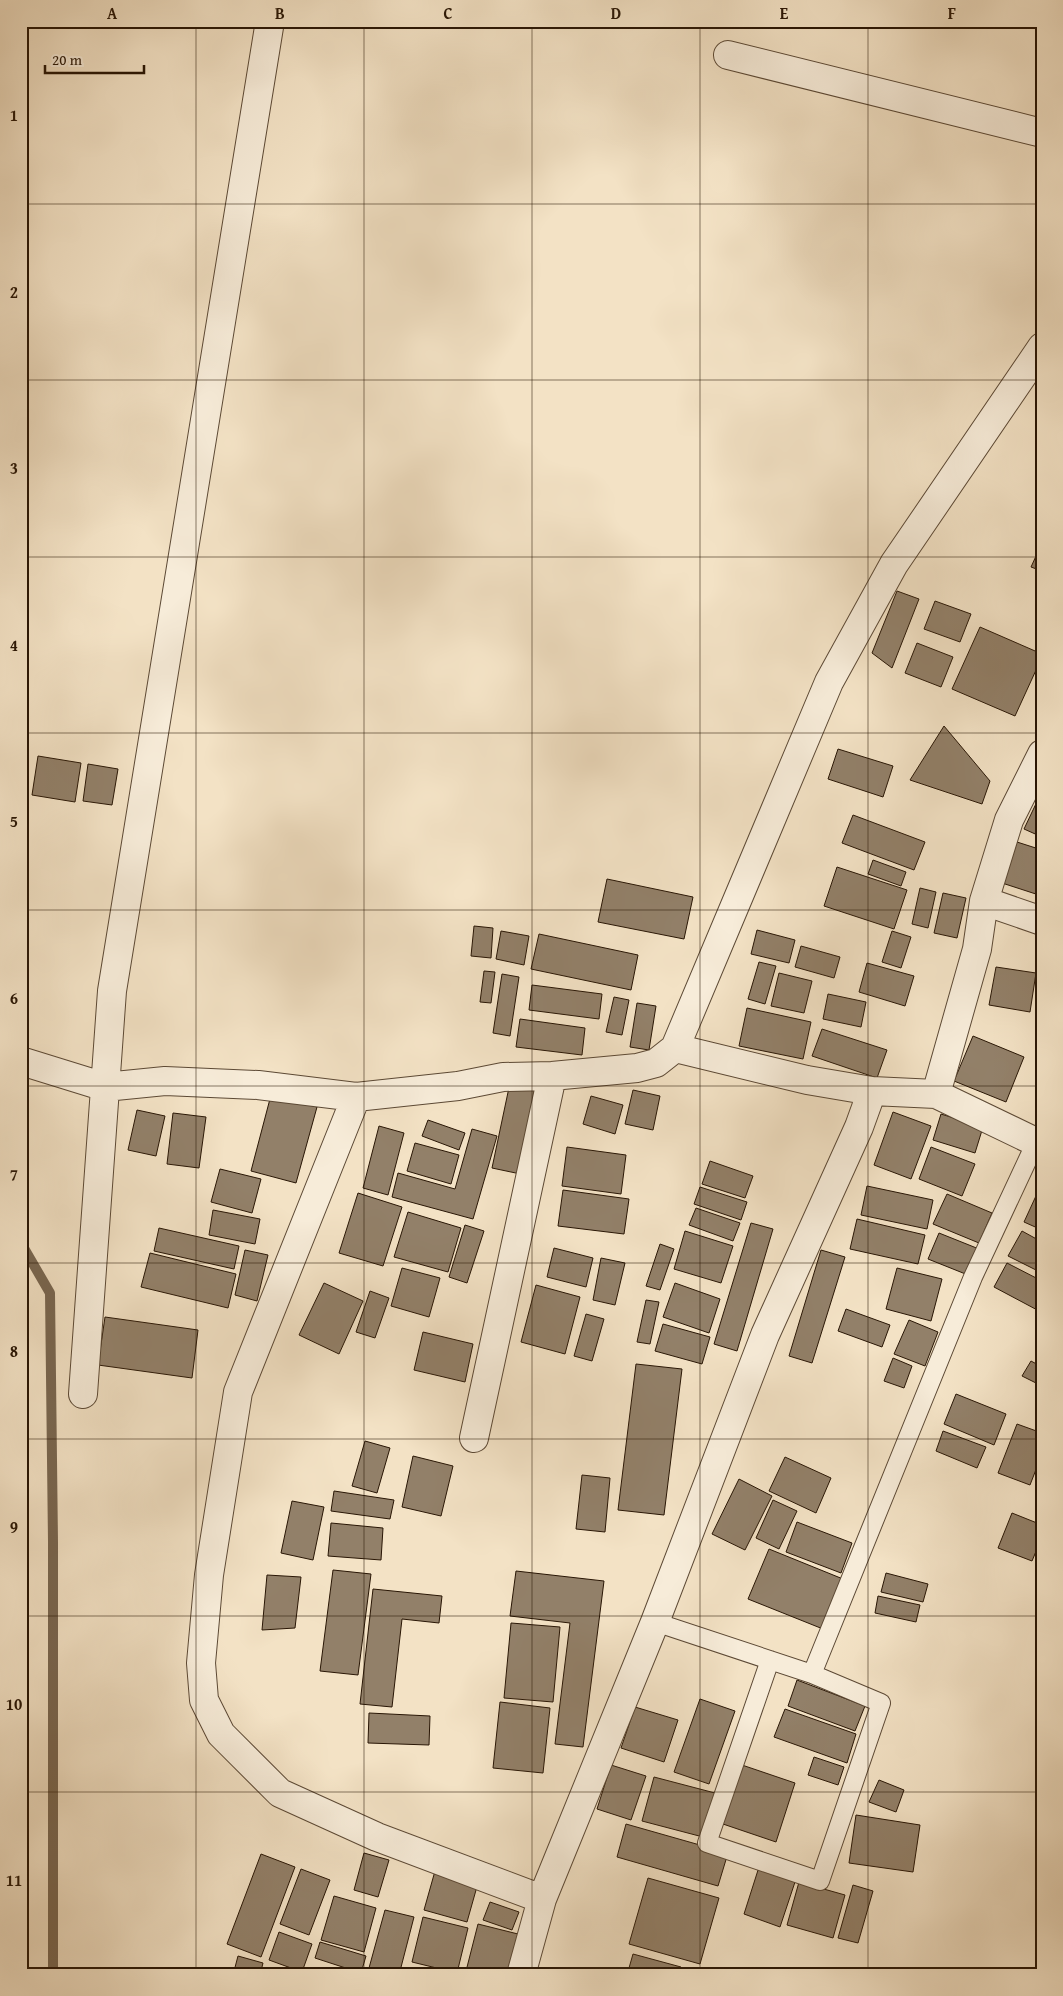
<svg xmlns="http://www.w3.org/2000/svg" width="1063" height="1996" font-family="'Gentium Book Plus',serif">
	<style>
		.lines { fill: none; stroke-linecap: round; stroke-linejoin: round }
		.stream { stroke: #796751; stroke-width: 10 }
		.building { fill: #928069; stroke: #291605 }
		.lane-casing { stroke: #5c4935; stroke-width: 20 }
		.street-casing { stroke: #5c4935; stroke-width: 30 }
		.lane { stroke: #f7ecd9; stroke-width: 18 }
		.street { stroke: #f7ecd9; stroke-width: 28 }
		.grid { fill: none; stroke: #291605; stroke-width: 1; stroke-opacity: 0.55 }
		.neatline { fill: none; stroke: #291605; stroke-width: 2 }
		.grid-label { font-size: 16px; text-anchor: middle; font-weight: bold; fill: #291605 }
	</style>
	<rect width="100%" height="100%" fill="#f3e2c5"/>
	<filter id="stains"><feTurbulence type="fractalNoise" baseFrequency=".004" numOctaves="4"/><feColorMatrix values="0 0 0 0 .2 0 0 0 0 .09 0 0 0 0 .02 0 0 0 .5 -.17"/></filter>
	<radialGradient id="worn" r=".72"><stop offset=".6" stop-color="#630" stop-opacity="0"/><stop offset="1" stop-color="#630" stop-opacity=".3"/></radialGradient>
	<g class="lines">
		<path class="stream" d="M21 1243 50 1293 53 1542V1975"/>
	</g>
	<path class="building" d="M1030 21H1042V28L1030 25Z
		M1042 543V571L1031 567Z
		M897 591 919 599 892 668 872 653Z
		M935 601 971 614 960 642 924 629Z
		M980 627 1042 654V657L1015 716 952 689Z
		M917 643 953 657 941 687 905 673Z
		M944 726 990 781 982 804 910 780Z
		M838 749 893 766 883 797 828 779Z
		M38 756 81 763 75 802 32 795Z
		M88 764 118 769 112 805 83 801Z
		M1042 791V837L1024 829Z
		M853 815 925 842 914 870 842 843Z
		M1017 842 1042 850V896L1002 883Z
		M873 860 906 872 901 886 868 874Z
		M837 867 907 890 894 929 824 906Z
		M607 879 693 897 684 939 598 922Z
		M920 888 936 892 928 928 912 924Z
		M943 893 966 898 957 938 934 933Z
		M474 926 493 928 491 958 471 956Z
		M757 930 795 940 789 963 751 954Z
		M501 931 529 936 524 965 496 959Z
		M892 931 911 937 901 968 882 962Z
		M539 934 638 955 631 990 531 969Z
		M801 946 840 957 834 978 795 967Z
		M759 962 776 966 765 1004 748 999Z
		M867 963 914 976 905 1006 859 992Z
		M996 967 1036 973 1030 1012 989 1005Z
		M484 971 495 972 491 1003 480 1002Z
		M779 973 812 981 804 1013 771 1006Z
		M502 974 519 977 510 1036 493 1033Z
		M532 985 602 994 599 1019 529 1010Z
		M828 994 866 1002 861 1027 823 1019Z
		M614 997 629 1000 622 1035 606 1032Z
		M637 1003 656 1006 649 1050 630 1047Z
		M747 1008 811 1022 803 1059 739 1046Z
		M520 1019 585 1028 582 1055 516 1047Z
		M822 1029 887 1050 877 1078 812 1056Z
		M973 1036 1024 1057 1006 1102 954 1081Z
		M511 1078 549 1086 530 1176 492 1168Z
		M633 1090 660 1096 653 1130 625 1124Z
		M271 1095 317 1107 296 1183 251 1171Z
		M591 1096 623 1105 615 1134 583 1124Z
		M137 1110 165 1116 156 1156 128 1150Z
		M893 1112 931 1126 911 1179 874 1165Z
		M173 1113 206 1117 199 1168 167 1164Z
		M941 1114 983 1127 975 1153 933 1140Z
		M428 1120 465 1133 459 1150 422 1136Z
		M379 1126 404 1133 388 1195 363 1188Z
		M472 1129 497 1136 473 1219 392 1197 398 1173 455 1189Z
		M415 1143 459 1155 451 1184 407 1171Z
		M567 1147 626 1155 621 1194 562 1186Z
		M931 1147 975 1164 962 1196 919 1179Z
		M710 1161 753 1176 745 1198 702 1184Z
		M220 1169 261 1179 252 1213 211 1202Z
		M1041 1185H1042V1230L1024 1222Z
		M867 1186 933 1200 927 1229 861 1215Z
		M700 1187 747 1202 741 1220 694 1204Z
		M563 1190 629 1199 624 1234 558 1226Z
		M358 1193 402 1207 383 1266 339 1253Z
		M947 1194 992 1213 979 1243 933 1224Z
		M696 1208 740 1223 733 1241 689 1225Z
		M213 1210 260 1219 255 1244 209 1235Z
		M408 1212 461 1228 448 1272 394 1257Z
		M857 1219 925 1235 918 1264 850 1249Z
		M751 1223 773 1229 737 1351 714 1344Z
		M465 1225 484 1231 467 1283 449 1277Z
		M159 1228 239 1246 234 1269 154 1251Z
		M685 1231 733 1246 721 1283 674 1269Z
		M1022 1231 1042 1242V1273L1008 1256Z
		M939 1233 979 1249 968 1275 928 1259Z
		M660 1244 674 1249 660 1290 646 1286Z
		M554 1248 593 1258 586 1287 547 1277Z
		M245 1250 268 1255 257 1301 235 1295Z
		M821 1250 845 1257 812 1363 789 1356Z
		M150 1253 236 1274 228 1308 141 1287Z
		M601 1258 625 1263 615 1305 593 1300Z
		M1007 1263 1042 1281 1041 1312 994 1287Z
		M402 1268 440 1278 429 1317 391 1306Z
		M897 1268 942 1279 931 1321 886 1309Z
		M324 1283 363 1301 339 1354 299 1335Z
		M675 1283 720 1299 709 1333 663 1317Z
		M536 1285 580 1297 565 1354 521 1342Z
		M370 1291 389 1298 375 1338 356 1332Z
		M646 1300 659 1302 650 1344 637 1342Z
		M846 1309 890 1325 882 1347 838 1331Z
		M586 1314 604 1319 592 1361 574 1356Z
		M105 1317 198 1330 192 1378 98 1365Z
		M909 1320 938 1332 925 1366 894 1354Z
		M663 1324 710 1337 702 1364 655 1351Z
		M423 1332 473 1344 465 1382 414 1370Z
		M893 1358 912 1366 904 1388 884 1381Z
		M1031 1361 1042 1367V1386L1022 1376Z
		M636 1364 682 1369 664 1515 618 1510Z
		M956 1394 1006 1414 994 1445 944 1424Z
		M1017 1424 1042 1433V1454L1030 1485 998 1473Z
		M943 1431 986 1447 977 1468 936 1451Z
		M365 1441 390 1448 377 1493 352 1486Z
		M413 1456 453 1466 441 1516 402 1507Z
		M785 1457 831 1478 816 1513 769 1491Z
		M582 1475 610 1478 605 1532 576 1529Z
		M739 1479 772 1496 745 1550 712 1534Z
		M334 1491 394 1500 390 1519 331 1511Z
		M773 1500 797 1511 779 1549 756 1538Z
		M292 1501 324 1507 313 1560 281 1553Z
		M1012 1513 1042 1525V1537L1032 1561 998 1548Z
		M797 1522 852 1543 841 1573 786 1552Z
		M331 1523 383 1528 381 1560 328 1556Z
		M769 1549 843 1579 823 1629 748 1599Z
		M333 1570 371 1574 358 1675 320 1671Z
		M516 1571 604 1581 583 1747 555 1744 570 1623 510 1616Z
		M886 1573 928 1584 923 1602 881 1592Z
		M267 1575 301 1577 295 1628 262 1630Z
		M373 1589 442 1596 439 1623 402 1619 392 1707 360 1704Z
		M878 1596 920 1605 916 1622 875 1613Z
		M511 1623 560 1627 553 1702 504 1698Z
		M797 1680 865 1706 855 1731 788 1706Z
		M700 1699 735 1711 709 1784 674 1772Z
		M500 1702 550 1708 543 1773 493 1768Z
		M635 1707 678 1720 664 1762 621 1748Z
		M785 1709 856 1734 847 1763 774 1737Z
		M369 1713 430 1716 429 1745 368 1743Z
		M814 1757 844 1767 838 1785 808 1775Z
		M739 1764 795 1783 776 1842 720 1823Z
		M611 1765 646 1776 631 1820 597 1809Z
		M654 1777 715 1793 703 1837 642 1821Z
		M879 1780 904 1790 896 1812 869 1802Z
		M856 1815 920 1825 913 1872 849 1863Z
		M626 1824 728 1853 718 1886 617 1857Z
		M364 1853 389 1860 378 1897 354 1890Z
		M261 1854 295 1867 261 1957 227 1944Z
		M759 1867 796 1879 780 1927 744 1914Z
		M301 1869 330 1880 309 1935 280 1924Z
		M435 1871 478 1883 467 1922 424 1910Z
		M648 1878 719 1898 700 1964 629 1944Z
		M799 1882 845 1895 833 1938 787 1925Z
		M853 1885 873 1891 858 1943 838 1938Z
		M334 1896 376 1908 364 1952 321 1940Z
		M490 1902 519 1912 512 1930 483 1920Z
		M385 1910 414 1917 399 1975 369 1968Z
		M423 1917 468 1928 457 1973 412 1962Z
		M478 1924 522 1935 512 1975H465Z
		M279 1932 312 1944 302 1972 269 1960Z
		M320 1942 366 1956 361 1973 315 1958Z
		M633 1954 681 1967 678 1975H627Z
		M238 1956 263 1963 260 1975H233Z"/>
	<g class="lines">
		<g class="lane-casing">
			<path id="lane" d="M655 1622 812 1674 973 1277 1036 1142
				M770 1660 707 1843 820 1881 881 1703 812 1674"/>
		</g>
		<g class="street-casing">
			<path id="street" d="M728 55 1042 133
				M984 901 1042 921
				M21 1061 105 1087 165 1081 258 1085 356 1097 458 1086 503 1077 552 1076 637 1068 656 1063 675 1048 829 682 894 564 1042 347
				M872 1091 936 1094 1042 1145
				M936 1094 977 949 984 901 1009 820 1042 754
				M356 1097 238 1392 209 1575 201 1663 204 1700 221 1734 280 1793 377 1837 542 1899
				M83 1394 112 991 270 21
				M474 1438 552 1076
				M521 1975 542 1899 655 1622 765 1335 859 1127 872 1091 807 1080 675 1048"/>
		</g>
		<use href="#lane" class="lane"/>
		<use href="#street" class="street"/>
	</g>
	<path class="grid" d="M196 21V1975M364 21V1975M532 21V1975M700 21V1975M868 21V1975M21 204H1042M21 380H1042M21 557H1042M21 733H1042M21 910H1042M21 1086H1042M21 1263H1042M21 1439H1042M21 1616H1042M21 1792H1042"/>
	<rect width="1063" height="1996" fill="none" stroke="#f3e2c5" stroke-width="55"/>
	<path d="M45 65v8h99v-8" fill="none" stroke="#291605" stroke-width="2.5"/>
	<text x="52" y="65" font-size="15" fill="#291605" stroke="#f7ecd9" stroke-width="4" paint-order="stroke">20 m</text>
	<rect x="28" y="28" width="1008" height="1940" class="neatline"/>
	<g class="grid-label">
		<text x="112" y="19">A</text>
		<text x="280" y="19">B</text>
		<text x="448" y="19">C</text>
		<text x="616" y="19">D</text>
		<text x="784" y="19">E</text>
		<text x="952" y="19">F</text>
		<text x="14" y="121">1</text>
		<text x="14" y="298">2</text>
		<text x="14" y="474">3</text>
		<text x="14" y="651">4</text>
		<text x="14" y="827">5</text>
		<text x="14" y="1004">6</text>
		<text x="14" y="1180">7</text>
		<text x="14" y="1357">8</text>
		<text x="14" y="1533">9</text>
		<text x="14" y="1710">10</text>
		<text x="14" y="1886">11</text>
	</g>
	<rect width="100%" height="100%" filter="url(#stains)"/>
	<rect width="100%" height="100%" fill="url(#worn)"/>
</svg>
